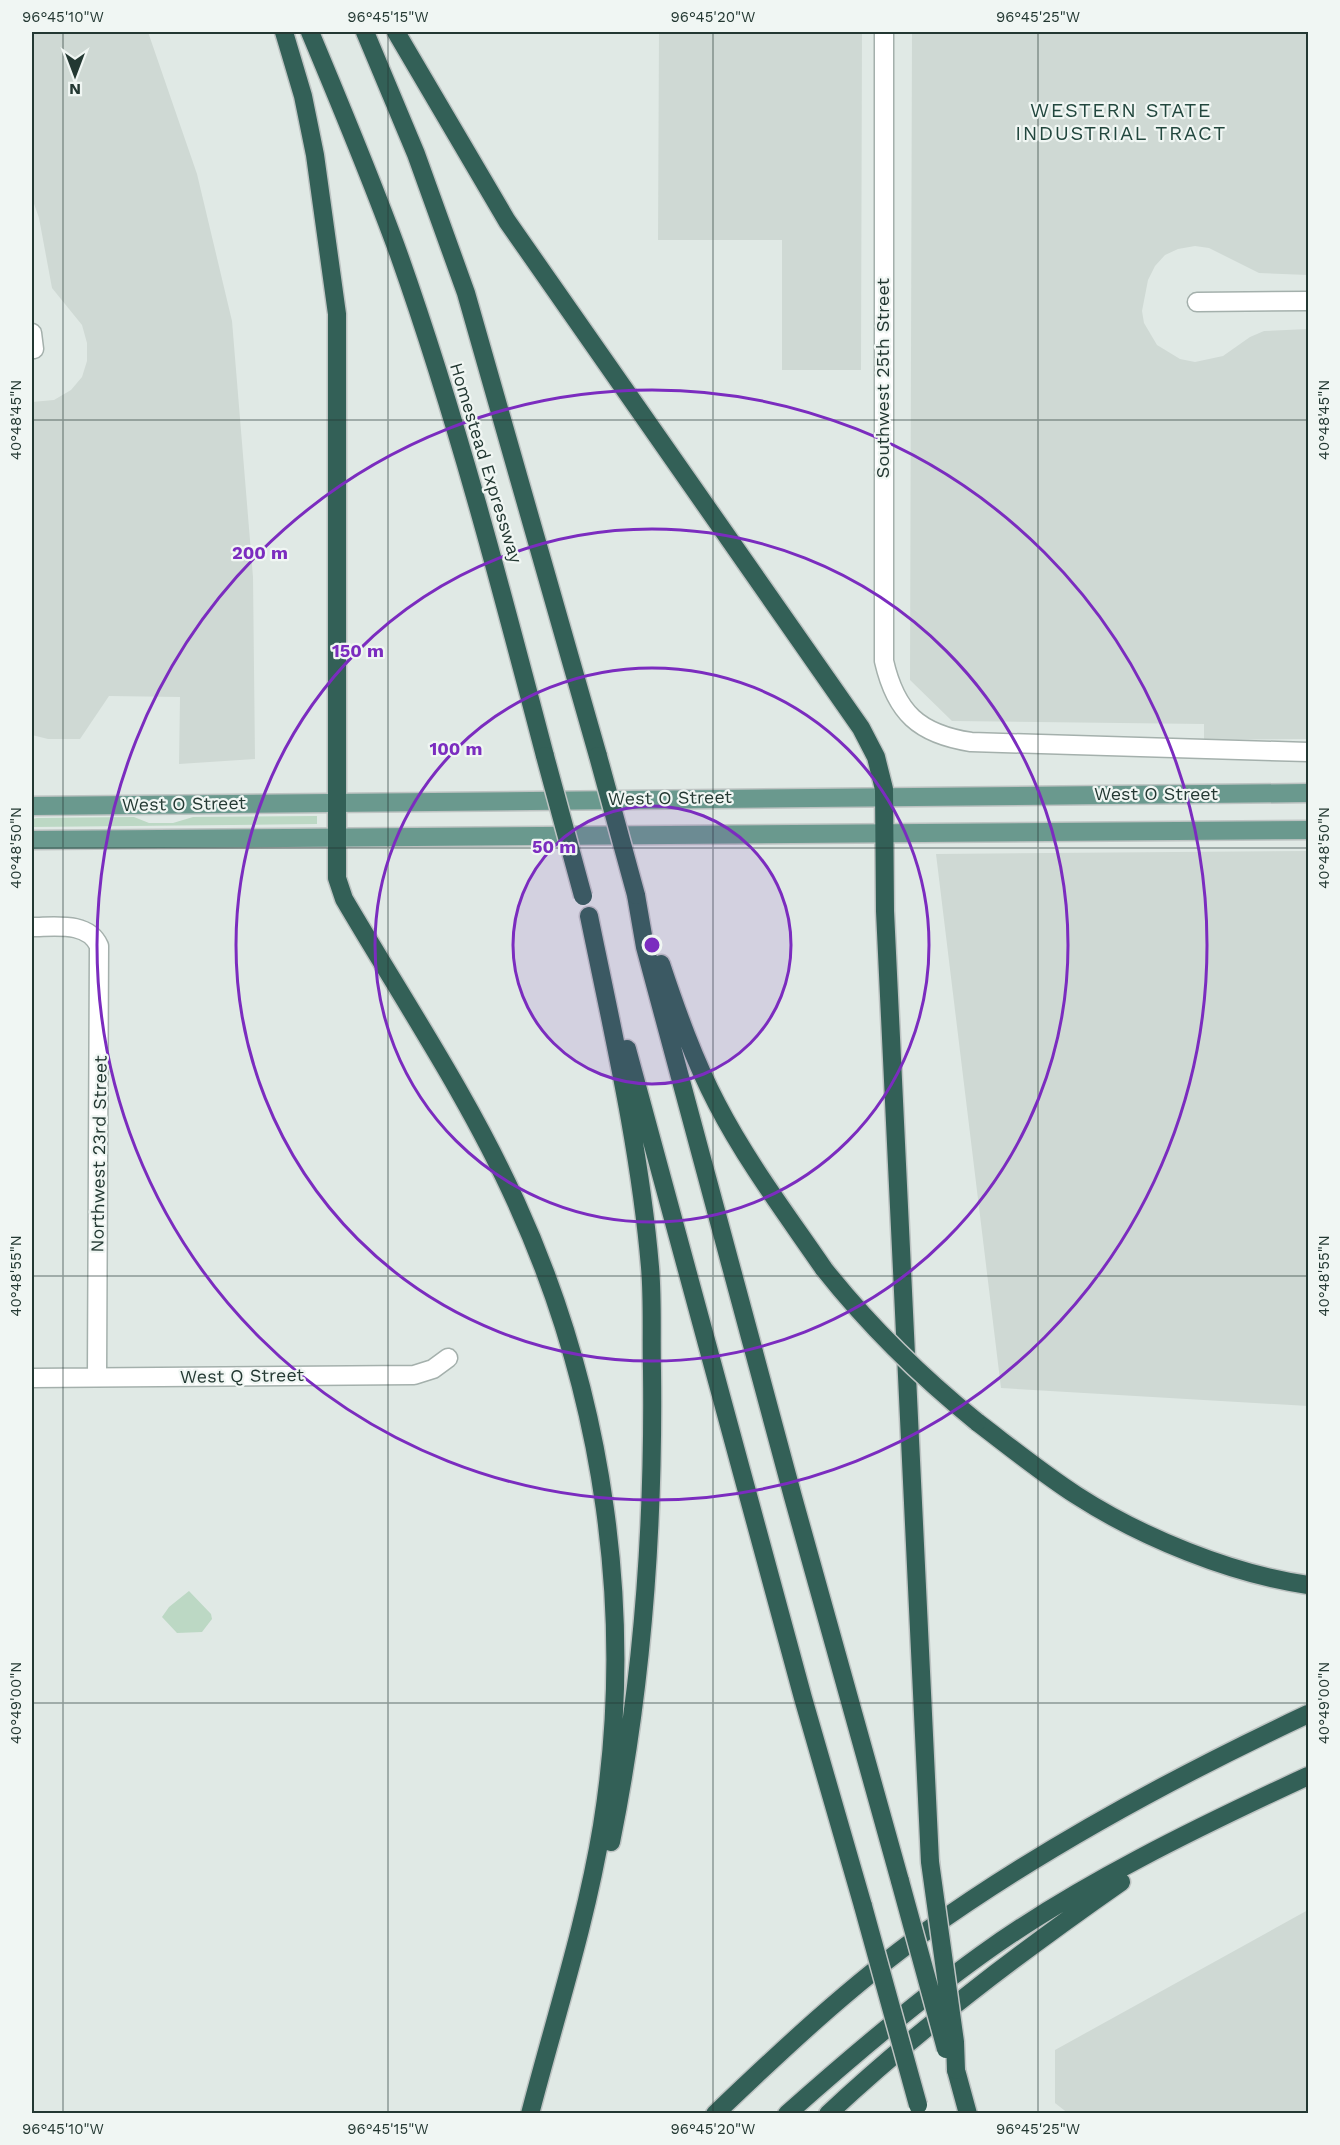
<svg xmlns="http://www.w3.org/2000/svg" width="1340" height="2145" font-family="'Work Sans',sans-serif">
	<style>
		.built { fill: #cfd9d4 }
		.green { fill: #bcd8c4 }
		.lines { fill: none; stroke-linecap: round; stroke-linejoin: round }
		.minor-casing { stroke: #a4b0ac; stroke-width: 21 }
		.primary-casing { stroke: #bdc3c2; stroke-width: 21 }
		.motorway-casing { stroke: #bdc3c2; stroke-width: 21 }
		.minor { stroke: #fff; stroke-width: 18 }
		.primary { stroke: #6a998e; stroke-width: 18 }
		.motorway { stroke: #336057; stroke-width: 18 }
		.motorway-bridge-casing { stroke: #bdc3c2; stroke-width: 21; stroke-linecap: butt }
		.motorway-bridge { stroke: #336057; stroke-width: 18 }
		.ticks { fill: none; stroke: #233832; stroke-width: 1.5; stroke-opacity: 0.45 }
		.ring { fill: none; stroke: #7b2cbf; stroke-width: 3 }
		.labels { text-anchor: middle; stroke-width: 4.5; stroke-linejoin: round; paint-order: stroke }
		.street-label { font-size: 18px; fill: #233832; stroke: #f0f6f3 }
		.neighbourhood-label { font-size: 20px; letter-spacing: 1.5px; fill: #22473e; stroke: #f0f6f3 }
		.centre { fill: #7b2cbf; stroke: #f0f6f3; stroke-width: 3 }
		.ring-label { font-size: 18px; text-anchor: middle; font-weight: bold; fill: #7b2cbf; stroke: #f0f6f3; stroke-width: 4.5; stroke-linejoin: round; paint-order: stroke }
		.neatline { fill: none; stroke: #233832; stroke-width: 2 }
		.ticks-label { font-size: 15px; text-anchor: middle; fill: #233832 }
	</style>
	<rect width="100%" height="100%" fill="#e0e9e5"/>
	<path class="built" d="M32 32H148L197 174 232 321 253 577 255 759 179 764 180 697 109 696 80 739H48L32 735V402L54 400 71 390 82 377 87 361V343L82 325 52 288 39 218 32 198Z
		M659 32H862L861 370H782V240H658Z
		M912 32H1308V275L1259 273 1209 248 1195 246 1178 249 1165 255 1155 266 1148 280 1142 311 1144 323 1157 345 1180 359 1195 362 1223 356 1250 337 1264 331 1308 329V739L1204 740V724L952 721 910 680Z
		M1308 851V1406L1001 1388 936 854Z
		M1308 1910V2113L1069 2114 1055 2103V2050Z"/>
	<path class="green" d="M317 816V824L32 827V819L37 818 134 817 149 823H173L193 817Z
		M189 1591 211 1614 212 1619 202 1632 177 1633 162 1617 169 1607Z"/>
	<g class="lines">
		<g class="minor-casing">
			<path id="minor" d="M884 32V661C896 713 919 734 971 742L1308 752
				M1197 302 1308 301
				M32 333 34 349
				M32 927C54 927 88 921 99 946L97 1377
				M32 1378 414 1375 433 1369 448 1358"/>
		</g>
		<g class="primary-casing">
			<path id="primary" d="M32 806 1308 793
				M32 840 1308 830"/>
		</g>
		<g class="motorway-casing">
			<path id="motorway" d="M284 32 303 96 315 155 337 314V878L344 899C402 998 468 1096 516 1202 604 1395 636 1616 602 1826 586 1923 555 2018 530 2114
				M310 32C341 106 372 180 399 255 457 419 501 588 545 756
				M365 32 416 154 466 293 598 756
				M396 32 507 221 861 728 876 757 884 789 885 911 930 1862
				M636 895 645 947 793 1497 900 1881
				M589 916C613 1033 640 1149 650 1267 653 1302 651 1336 652 1371 654 1531 643 1684 611 1842
				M661 964C677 1012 694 1060 717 1104 747 1162 787 1215 824 1269
				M627 1049 803 1698 863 1906
				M977 1422C1010 1447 1042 1473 1076 1495 1141 1537 1231 1574 1308 1585
				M956 2070 968 2114
				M715 2114C782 2050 850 1986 925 1932 1044 1847 1176 1776 1308 1714
				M787 2114C850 2058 913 2004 981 1955 1078 1885 1200 1826 1308 1776
				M828 2114C920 2028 1018 1954 1121 1882"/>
		</g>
		<use href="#minor" class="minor"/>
		<use href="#primary" class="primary"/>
		<use href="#motorway" class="motorway"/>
		<g class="motorway-bridge-casing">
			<path id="motorway-bridge" d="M545 756 583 896
				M598 756 636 895
				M824 1269C870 1327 919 1375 977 1422
				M930 1862 955 2042 956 2070
				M900 1881 946 2049
				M863 1906 918 2105"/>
		</g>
		<use href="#motorway-bridge" class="motorway-bridge"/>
	</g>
	<path class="ticks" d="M63 32V2114M388 32V2114M713 32V2114M1038 32V2114M32 420H1308M32 848H1308M32 1276H1308M32 1703H1308"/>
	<circle cx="652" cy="945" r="139" fill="#7b2cbf" fill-opacity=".12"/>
	<g class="ring">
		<circle cx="652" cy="945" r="139"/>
		<circle cx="652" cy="945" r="277"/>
		<circle cx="652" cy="945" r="416"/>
		<circle cx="652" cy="945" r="555"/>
	</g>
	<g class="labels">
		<g class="street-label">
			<text transform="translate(883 378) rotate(-90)" y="6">Southwest 25th Street</text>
			<text transform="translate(486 463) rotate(73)" y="6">Homestead Expressway</text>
			<text x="1156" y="800">West O Street</text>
			<text transform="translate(670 798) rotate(-1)" y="6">West O Street</text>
			<text transform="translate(184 804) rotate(-1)" y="6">West O Street</text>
			<text transform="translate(99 1154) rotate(-89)" y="6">Northwest 23rd Street</text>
			<text transform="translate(242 1376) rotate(-1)" y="6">West Q Street</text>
		</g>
		<g class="neighbourhood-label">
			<text x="1121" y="117">WESTERN STATE<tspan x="1121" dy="23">INDUSTRIAL TRACT</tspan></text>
		</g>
	</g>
	<circle cx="652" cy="945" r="9" class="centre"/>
	<g class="ring-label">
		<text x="260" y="559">200 m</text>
		<text x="358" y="657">150 m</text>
		<text x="456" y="755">100 m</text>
		<text x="554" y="853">50 m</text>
	</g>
	<rect width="1340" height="2145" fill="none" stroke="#f0f6f3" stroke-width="66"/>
	<g transform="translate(75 75) rotate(180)" stroke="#f0f6f3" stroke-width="4.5" paint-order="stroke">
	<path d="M0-4.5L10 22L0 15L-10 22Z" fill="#233832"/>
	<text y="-9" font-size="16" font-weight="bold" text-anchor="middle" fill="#233832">N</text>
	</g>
	<rect x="33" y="33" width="1274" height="2079" class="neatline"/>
	<g class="ticks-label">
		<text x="63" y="22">96°45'10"W</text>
		<text x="388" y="22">96°45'15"W</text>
		<text x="713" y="22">96°45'20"W</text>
		<text x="1038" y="22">96°45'25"W</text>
		<text transform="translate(1324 420) rotate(-90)" y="5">40°48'45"N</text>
		<text transform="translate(16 420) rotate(-90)" y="5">40°48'45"N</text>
		<text transform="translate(16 848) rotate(-90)" y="5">40°48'50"N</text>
		<text transform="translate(1324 848) rotate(-90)" y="5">40°48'50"N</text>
		<text transform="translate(16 1276) rotate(-90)" y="5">40°48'55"N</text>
		<text transform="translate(1324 1276) rotate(-90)" y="5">40°48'55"N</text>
		<text transform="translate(1324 1703) rotate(-90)" y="5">40°49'00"N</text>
		<text transform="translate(16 1703) rotate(-90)" y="5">40°49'00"N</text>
		<text x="63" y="2134">96°45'10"W</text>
		<text x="388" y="2134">96°45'15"W</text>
		<text x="713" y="2134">96°45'20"W</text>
		<text x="1038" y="2134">96°45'25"W</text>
	</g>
</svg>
